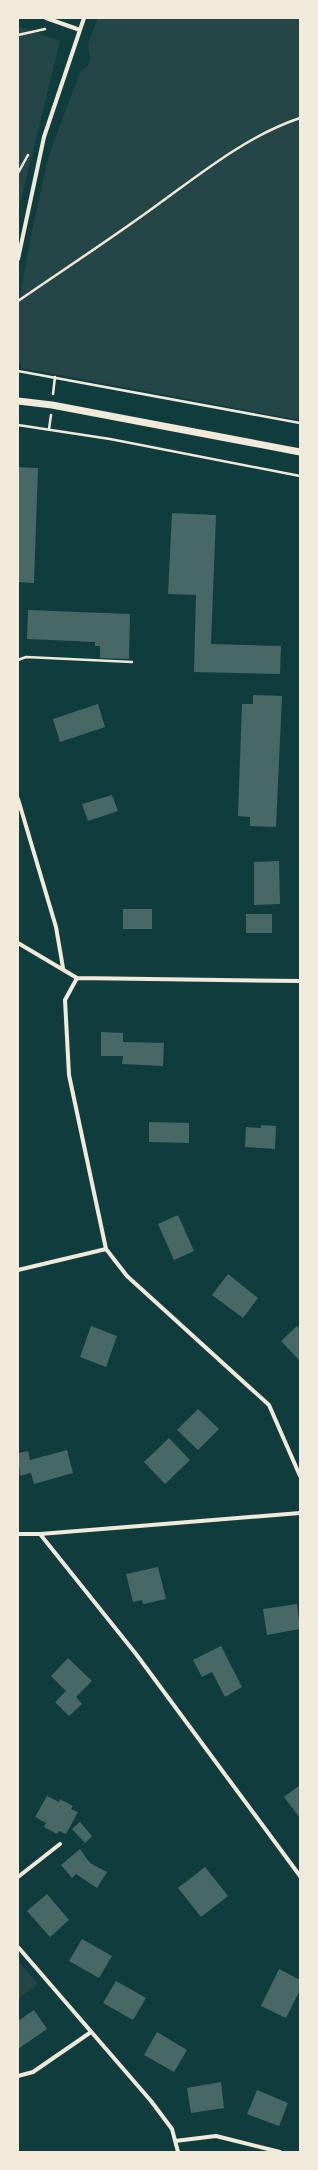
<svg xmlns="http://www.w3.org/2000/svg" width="318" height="2170" font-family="'Fira Sans Condensed',sans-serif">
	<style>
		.green { fill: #244646 }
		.building { fill: #486865 }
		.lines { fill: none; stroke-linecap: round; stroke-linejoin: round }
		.path { stroke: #f1e9da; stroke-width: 2.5 }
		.minor { stroke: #f1e9da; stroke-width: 4 }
		.tertiary { stroke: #f1e9da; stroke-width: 7 }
	</style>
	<rect width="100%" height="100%" fill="#0f3d3e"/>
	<path class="green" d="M98,18H300V420L22,368L18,359V307L31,235L49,155L80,72C100,57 85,57 89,42C91,34 95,26 98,18Z
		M18,26L60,41L18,212Z
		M18,1961L38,1984L18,1999Z"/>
	<path class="building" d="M18,467L38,468L34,583L18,582Z
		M172,513L216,515L211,644L281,646L280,674L194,672L196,595L168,594Z
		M28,610L130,614L129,659L100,658V646H95V642L27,639Z
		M253,695L282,696L276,827L250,826V817L238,816L242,704H253Z
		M98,704L105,727L60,742L53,719Z
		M112,795L118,811L88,821L82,804Z
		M279,861L280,904L254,905V862Z
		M123,909H152V929H123Z
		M246,914H272V933H246Z
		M101,1032L123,1033V1042L164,1043L163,1066L122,1064L123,1056H101Z
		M149,1122L189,1123V1143L149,1142Z
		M261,1125L276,1126L275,1149L245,1147L246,1127L261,1128Z
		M178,1215L194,1251L174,1260L158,1224Z
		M228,1274L258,1298L243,1318L212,1295Z
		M91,1326L117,1336L106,1367L80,1357Z
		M297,1326L300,1329V1361L281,1341Z
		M198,1409L219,1429L198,1450L177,1430Z
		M169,1438L190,1460L165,1484L144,1462Z
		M67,1450L73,1473L34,1484L31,1473L20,1476L18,1453L28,1451L30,1460Z
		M158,1567L166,1599L143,1604L142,1600L133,1602L126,1574Z
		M297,1604L300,1629L267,1635L263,1609Z
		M221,1646L242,1687L225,1697L212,1672L202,1677L193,1660Z
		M68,1658L92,1681L76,1697L82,1704L69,1716L55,1702L66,1691L51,1676Z
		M300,1785V1818L284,1797Z
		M47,1796L59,1802L60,1799L73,1806L71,1809L78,1812L66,1834L59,1831L57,1834L44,1827L46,1823L35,1817Z
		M80,1822L92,1836L85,1843L72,1829Z
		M80,1849L90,1863L107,1872L97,1888L76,1874L72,1878L61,1865Z
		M205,1867L228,1896L201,1917L178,1888Z
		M47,1894L69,1920L50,1937L27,1911Z
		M82,1939L112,1956L99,1978L69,1961Z
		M279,1969L300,1980V1990L286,2018L261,2006Z
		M116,1981L146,1998L133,2020L103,2003Z
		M34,2010L47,2029L18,2049V2021Z
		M157,2032L187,2050L174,2072L144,2055Z
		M221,2082L224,2108L191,2113L187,2088Z
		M257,2090L288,2103L279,2126L247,2114Z"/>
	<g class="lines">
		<path class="path" d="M18,35L45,29
			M18,173L28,155
			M18,301C63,270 109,240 153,208C199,175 246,136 300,118
			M18,371L300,423
			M53,394L55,377
			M18,425L110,439L300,476
			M49,429L51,415
			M18,660L26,657L132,662"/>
		<path class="minor" d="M46,18L80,30
			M18,259L44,137L84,18
			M18,799L56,927L63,968
			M18,943L77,978L65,1000L69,1075L106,1249L127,1276L269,1405L300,1476
			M77,978L300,981
			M18,1270L106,1249
			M18,1534H40L300,1513
			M40,1534L136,1654L300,1876
			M18,1877L60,1844
			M18,1947L151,2101L172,2129L178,2152
			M18,2076L33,2072L91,2032
			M175,2141L216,2136L280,2152"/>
		<path class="tertiary" d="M18,401L52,405L300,452"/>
	</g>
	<rect width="318" height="2170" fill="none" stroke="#f1e9da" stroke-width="38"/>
</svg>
